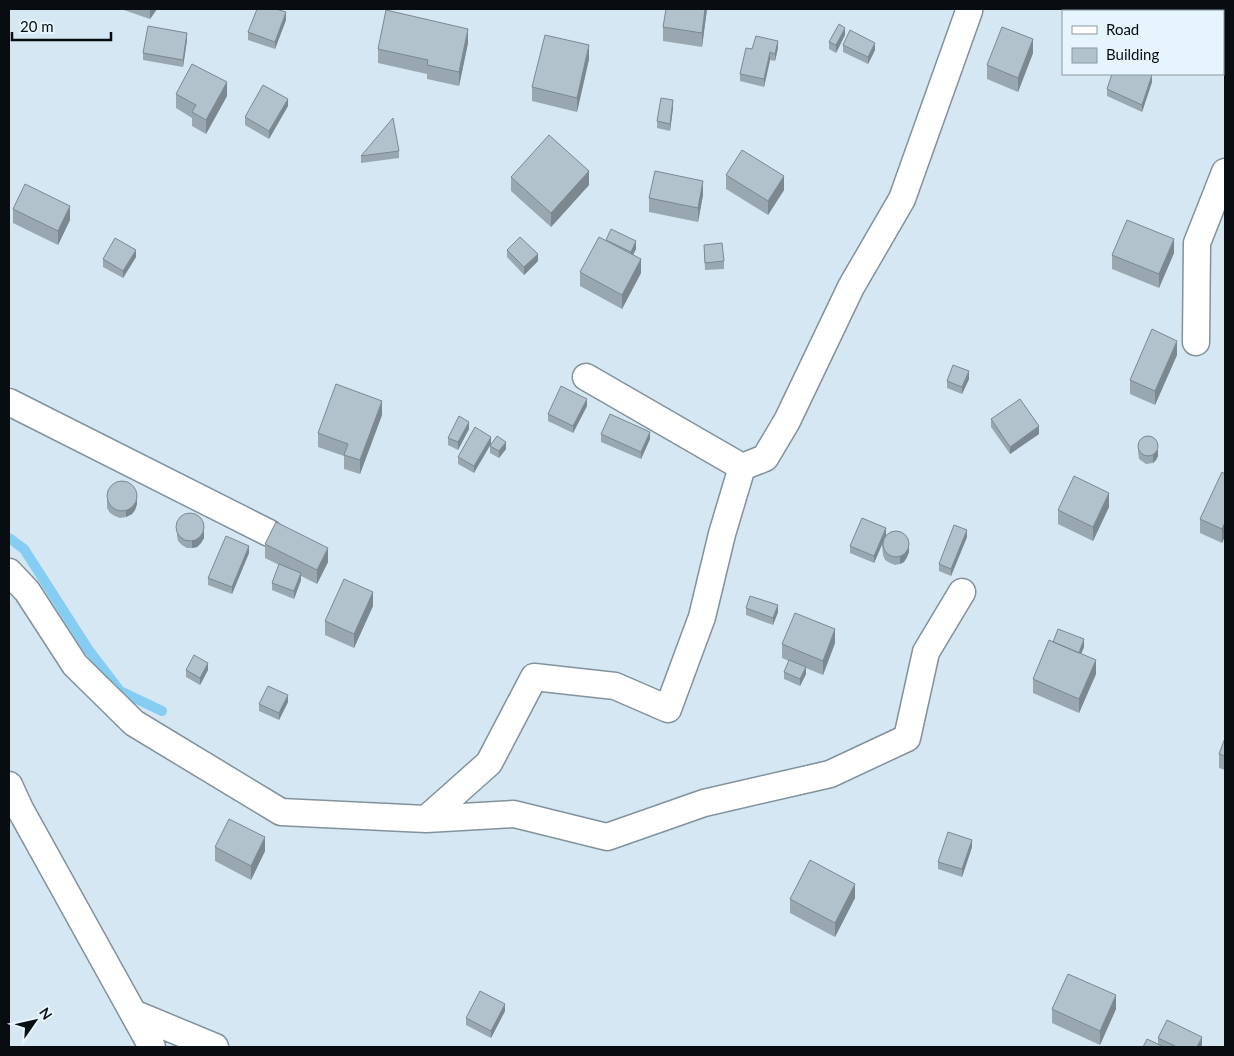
<svg xmlns="http://www.w3.org/2000/svg" width="1234" height="1056" font-family="Lato,sans-serif">
	<style>
		.lines { fill: none; stroke-linecap: round; stroke-linejoin: round }
		.stream { stroke: #85cdf3; stroke-width: 10 }
		.minor-casing { stroke: #81929c; stroke-width: 29 }
		.minor { stroke: #fff; stroke-width: 26 }
		.wall { fill: #98a7b0 }
		.shaded-wall { fill: #7c8890 }
		.building { fill: #b1c2cd; stroke: #7c8890 }
	</style>
	<rect width="100%" height="100%" fill="#d5e7f2"/>
	<g class="lines">
		<path class="stream" d="M9,538L24,549L88,649L120,691L162,711"/>
		<defs>
			<path id="minor" d="M1196,342L1197,243L1225,172
				M586,377L742,467
				M9,402L269,533
				M9,572L27,591L75,665L134,723L281,812L426,819L514,814L607,837L704,803L830,774L907,738L926,652L962,592
				M9,785L20,809L152,1047
				M426,819L489,763L534,677L615,686L668,709L702,617L722,534L742,467L765,458L787,421L851,287L902,199L969,11
				M133,1013L215,1047"/>
		</defs>
		<use href="#minor" class="minor-casing"/>
		<use href="#minor" class="minor"/>
	</g>
	<path class="wall" d="M121,9H157L150,19Z
		M707,9L702,47L663,41V27Z
		M286,20L275,49L248,40V32Z
		M845,35L836,53L829,49V42Z
		M187,40L183,67L143,60V53Z
		M468,43L459,86L427,79V74L378,63V49Z
		M843,45L875,50L868,64L843,52Z
		M778,48L775,61L770,60L764,87L740,81V74L752,49Z
		M1033,53L1018,92L987,79V65Z
		M589,59L577,112L532,101V87Z
		M1152,82L1142,112L1107,96V89Z
		M176,94L227,96L206,134L192,126V118L176,108Z
		M288,106L269,139L245,125V117Z
		M673,108L670,131L657,128V121Z
		M399,151V158L361,163V156Z
		M726,175L784,190L768,215L726,189Z
		M511,177L589,185L551,227L511,191Z
		M703,195L698,222L649,212V198Z
		M13,209L70,220L58,245L13,223Z
		M606,240L636,249L633,254L641,273L622,309L580,286V272Z
		M704,245L724,261V269L705,270Z
		M507,250L538,261L524,275L507,257Z
		M1174,253L1159,288L1112,269V255Z
		M136,257L123,278L103,267V259Z
		M1177,355L1155,405L1130,394V380Z
		M969,379L962,394L947,388V381Z
		M587,406L573,433L548,421V414Z
		M382,415L360,474L344,469V456L318,447V433Z
		M991,419L1039,434L1010,454L991,427Z
		M475,427L474,473L458,464V457Z
		M469,429L458,450L448,445V438Z
		M601,434L650,439L641,459L601,442Z
		M1138,444L1158,456L1156,460L1153,463L1146,464L1139,459L1138,451Z
		M490,446L506,449L499,458L490,453Z
		M1225,474V536L1222,543L1200,533V519Z
		M107,495L137,504L135,510L132,514L126,517L120,518L115,516L110,513L107,508Z
		M1109,507L1093,541L1058,524V510Z
		M177,529L204,533V538L201,543L197,547L192,548H187L182,545L178,541L177,536Z
		M886,535L909,552L907,557L904,562L900,564L895,565L890,563L885,560L883,555L882,545L874,563L850,553V546Z
		M967,537L951,576L939,571V564Z
		M265,544L328,562L317,584L301,576V580L294,599L272,590V583L279,565L265,558Z
		M249,553L232,594L208,585V578Z
		M373,606L354,648L325,635V621Z
		M746,608L778,612L773,625L746,615Z
		M1053,642L1084,647L1081,654L1096,674L1079,713L1033,693V679Z
		M835,643L823,675L806,668V674L800,686L784,679V672L789,661L782,658V644Z
		M186,670H208L200,685L186,677Z
		M288,702L279,720L259,711V704Z
		M1225,738V770L1219,768V754Z
		M215,847L265,851L251,880L215,861Z
		M972,847L962,877L938,869V862Z
		M855,898L835,937L790,913V899Z
		M1052,1009H1116L1100,1045L1052,1023Z
		M505,1011L491,1038L466,1025V1018Z
		M1158,1038L1202,1045L1200,1047H1143L1158,1044Z"/>
	<path class="shaded-wall" d="M150,9H157L150,19Z
		M705,9H707L702,47V33Z
		M286,12V20L275,49V42Z
		M845,28V35L836,53V45Z
		M468,29V43L459,86V72Z
		M187,33V40L183,67V60Z
		M1033,39V53L1018,92V78Z
		M778,41V48L775,61V54Z
		M875,43V50L868,64V57Z
		M589,45V59L577,112V98Z
		M770,52V60L764,87V79Z
		M1152,75V82L1142,112V105Z
		M227,82V96L206,134V120Z
		M288,99V106L269,139V131Z
		M673,100V108L670,131V124Z
		M589,171V185L551,227V213Z
		M784,176V190L768,215V201Z
		M703,181V195L698,222V208Z
		M70,206V220L58,245V231Z
		M1174,239V253L1159,288V274Z
		M636,241V249L631,259V252Z
		M136,250V257L123,278V271Z
		M538,254V261L524,275V267Z
		M641,259V273L622,309V295Z
		M1177,341V355L1155,405V391Z
		M969,371V379L962,394V387Z
		M587,399V406L573,433V426Z
		M382,401V415L360,474V460Z
		M469,422V429L458,450V442Z
		M1039,426V434L1010,454V447Z
		M650,432V439L641,459V452Z
		M491,437V444L474,473V466Z
		M506,442V449L499,458V451Z
		M1158,449V456L1156,460L1153,463V455Z
		M1109,493V507L1093,541V527Z
		M137,497V504L135,510L132,514L126,517V510Z
		M1225,522V536L1222,543V529Z
		M204,526V538L201,543L197,547L192,548V541Z
		M886,528V535L874,563V556Z
		M967,530V537L951,576V569Z
		M909,545V552L907,557L904,562L900,564V557Z
		M249,546V553L232,594V587Z
		M328,548V562L317,584V570Z
		M301,573V580L294,599V591Z
		M373,592V606L354,648V634Z
		M778,605V612L773,625V618Z
		M835,629V643L823,675V661Z
		M1084,639V647L1078,662V655Z
		M1096,660V674L1079,713V699Z
		M208,663V670L200,685V678Z
		M806,667V674L800,686V679Z
		M288,695V702L279,720V713Z
		M265,837V851L251,880V866Z
		M972,840V847L962,877V869Z
		M855,884V898L835,937V923Z
		M1116,995V1009L1100,1045V1031Z
		M505,1004V1011L491,1038V1031Z
		M1202,1037V1045L1200,1047H1197Z"/>
	<path class="building" d="M257,9H276L286,12L275,42L248,32Z
		M666,9H705L702,33L663,27Z
		M386,10L468,29L459,72L427,65L428,60L378,49Z
		M839,24L845,28L836,45L829,42Z
		M148,26L187,33L183,60L143,53Z
		M1002,27L1033,39L1018,78L987,65Z
		M850,30L875,43L868,57L843,45Z
		M545,35L589,45L577,98L532,87Z
		M756,36L778,41L775,54L770,52L764,79L740,74L746,48L752,49Z
		M192,64L227,82L206,120L192,112L196,105L176,94Z
		M1112,74H1149L1152,75L1142,105L1107,89Z
		M263,85L288,99L269,131L245,117Z
		M661,98L673,100L670,124L657,121Z
		M393,118L399,151L361,156Z
		M549,135L589,171L551,213L511,177Z
		M742,150L784,176L768,201L726,175Z
		M655,171L703,181L698,208L649,198Z
		M25,184L70,206L58,231L13,209Z
		M1127,220L1174,239L1159,274L1112,255Z
		M611,229L636,241L631,252L606,240Z
		M520,237L538,254L524,267L507,250Z
		M599,237L641,259L622,295L580,272Z
		M115,238L136,250L123,271L103,259Z
		M722,243L724,261L705,263L704,245Z
		M1152,329L1177,341L1155,391L1130,380Z
		M953,365L969,371L962,387L947,381Z
		M336,384L382,401L360,460L344,455L348,444L318,433Z
		M561,386L587,399L573,426L548,414Z
		M1020,399L1039,426L1010,447L991,419Z
		M610,414L650,432L641,452L601,434Z
		M459,416L469,422L458,442L448,438Z
		M475,427L491,437L474,466L458,457Z
		M1138 446a10 10 0 1 1 20 0a10 10 0 1 1-20 0Z
		M497,436L506,442L499,451L490,446Z
		M1222,472L1225,474V522L1222,529L1200,519Z
		M1074,476L1109,493L1093,527L1058,510Z
		M107 496a15 15 0 1 1 30 0a15 15 0 1 1-30 0Z
		M176 527a14 14 0 1 1 28 0a14 14 0 1 1-28 0Z
		M862,518L886,528L874,556L850,546Z
		M276,522L328,548L317,570L265,544Z
		M954,525L967,530L951,569L939,564Z
		M883 544a13 13 0 1 1 26 0a13 13 0 1 1-26 0Z
		M226,536L249,546L232,587L208,578Z
		M279,564L301,573L294,591L272,583Z
		M344,579L373,592L354,634L325,621Z
		M750,596L778,605L773,618L746,608Z
		M795,613L835,629L823,661L782,644Z
		M1058,629L1084,639L1079,653L1053,642Z
		M1049,640L1096,660L1079,699L1033,679Z
		M194,655L208,663L200,678L186,670Z
		M789,660L806,667L800,679L784,672Z
		M268,686L288,695L279,713L259,704Z
		M1225,738V756L1219,754Z
		M229,819L265,837L251,866L215,847Z
		M948,832L972,840L962,869L938,862Z
		M810,860L855,884L835,923L790,899Z
		M1068,974L1116,995L1100,1031L1052,1009Z
		M480,991L505,1004L491,1031L466,1018Z
		M1167,1020L1202,1037L1197,1047H1177L1158,1038Z
		M1147,1039L1164,1047H1143Z"/>
	<rect width="1234" height="1056" fill="none" stroke="#070d11" stroke-width="20"/>
	<rect x="1062" y="10" width="162" height="65" fill="#e5f4fd" stroke="#8c989f"/>
	<rect x="1072" y="26" width="25" height="8" fill="#ffffff" stroke="#8c989f"/>
	<text x="1106" y="35" font-size="15" fill="#070d11">Road</text>
	<rect x="1072" y="48" width="25" height="15" fill="#b1c2cd" stroke="#8c989f"/>
	<text x="1106" y="60" font-size="15" fill="#070d11">Building</text>
	<g transform="translate(35 1021) rotate(56)" stroke="#e5f4fd" stroke-width="4" paint-order="stroke">
	<path d="M0-4L9 19L0 12L-9 19Z" fill="#070d11"/>
	<text y="-8" font-size="14" font-weight="bold" text-anchor="middle" fill="#070d11">N</text>
	</g>
	<path d="M12 32v8h99v-8" fill="none" stroke="#070d11" stroke-width="2.5"/>
	<text x="20" y="32" font-size="15" fill="#070d11" stroke="#e5f4fd" stroke-width="4" paint-order="stroke">20 m</text>
</svg>
